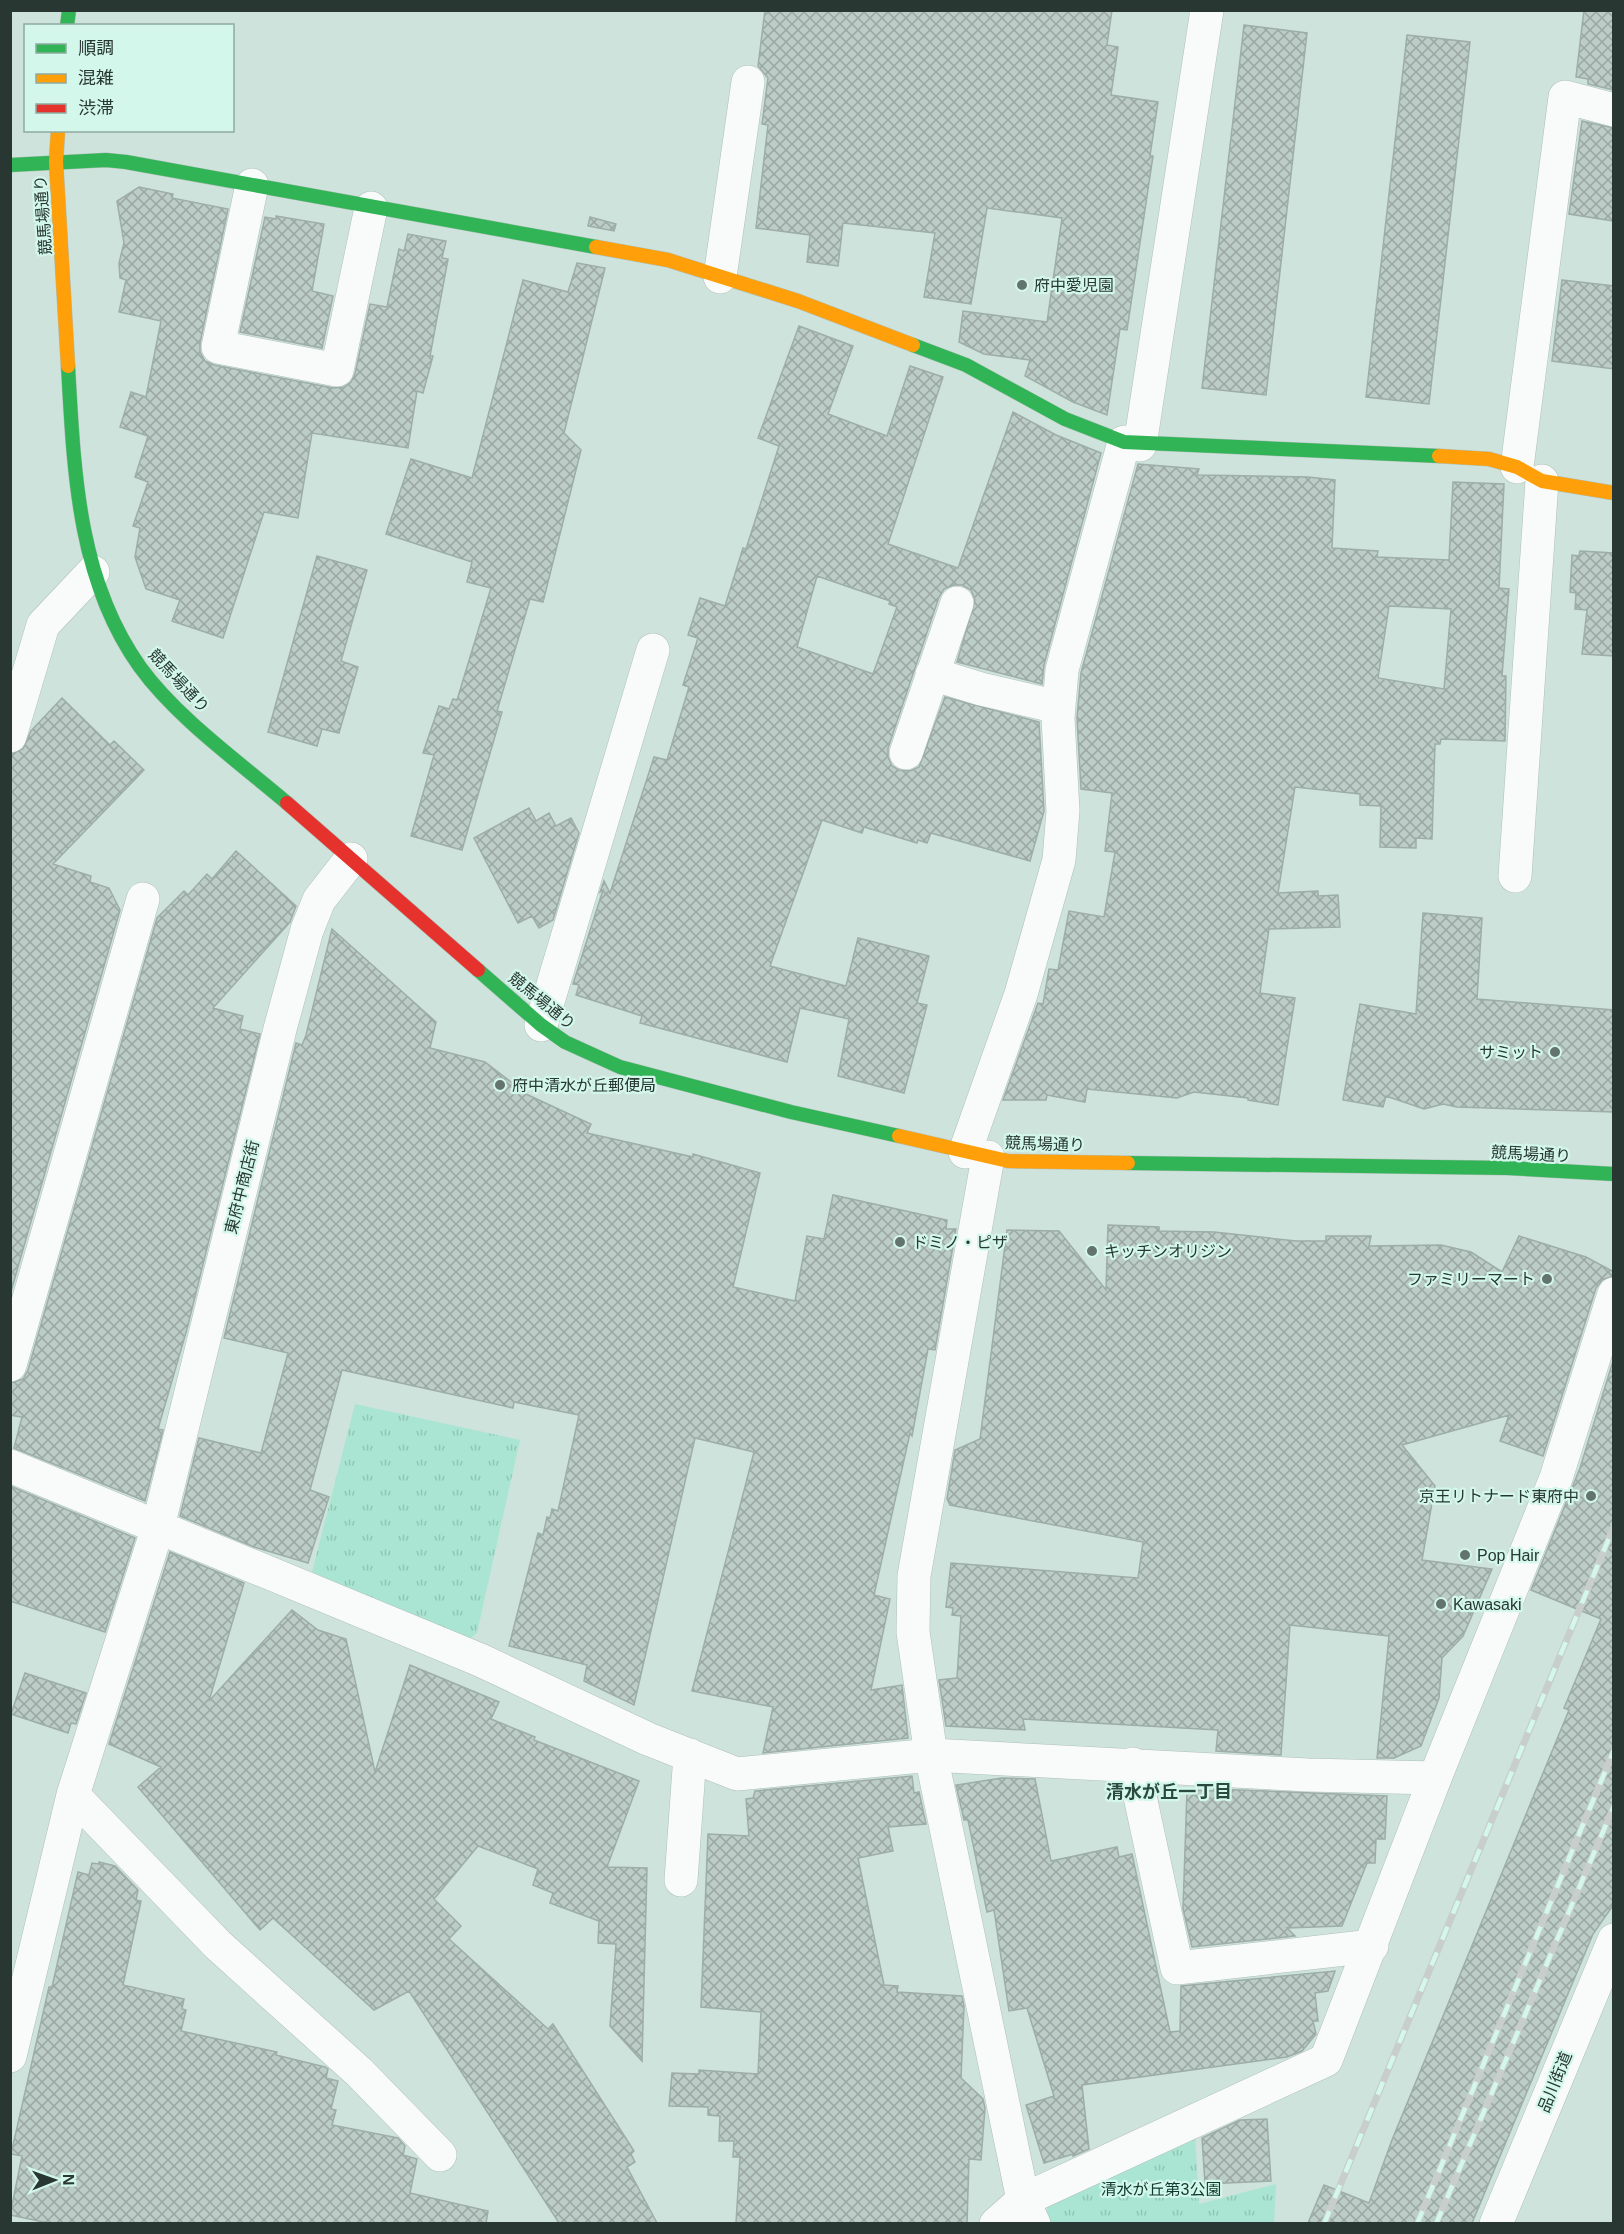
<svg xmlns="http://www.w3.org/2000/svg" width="1624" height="2234" font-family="Helvetica,'Noto Sans JP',sans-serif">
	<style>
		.grass { fill: url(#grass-tufts) }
		.building { fill: url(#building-cross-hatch); stroke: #9dada7; stroke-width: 1.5; fill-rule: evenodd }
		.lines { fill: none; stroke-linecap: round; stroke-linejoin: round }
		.street-casing { stroke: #afc0b9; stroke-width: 34 }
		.fast-casing { stroke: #afc0b9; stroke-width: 15 }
		.slow-casing { stroke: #afc0b9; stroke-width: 15 }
		.jam-casing { stroke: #afc0b9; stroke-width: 15 }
		.street { stroke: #f8fbfa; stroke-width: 33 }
		.fast { stroke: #30b455; stroke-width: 14 }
		.slow { stroke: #ff9f0a; stroke-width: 14 }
		.jam { stroke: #e5322d; stroke-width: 14 }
		.rail-casing { stroke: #c7cecb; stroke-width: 7 }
		.rail { stroke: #d3f8eb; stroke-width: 4.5; stroke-dasharray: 14; stroke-linecap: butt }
		.poi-dot { fill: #63736d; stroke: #d3f8eb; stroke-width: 2 }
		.labels { text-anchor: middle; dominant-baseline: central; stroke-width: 4.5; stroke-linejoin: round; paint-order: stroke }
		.street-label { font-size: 16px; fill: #293732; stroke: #d3f8eb }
		.poi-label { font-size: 16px; fill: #293732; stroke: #d3f8eb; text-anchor: start }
		.park-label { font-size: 16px; fill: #0f392e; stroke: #d3f8eb }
		.neighbourhood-label { font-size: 18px; font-weight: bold; fill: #2a4a40; stroke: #d3f8eb }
	</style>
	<defs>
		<pattern id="grass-tufts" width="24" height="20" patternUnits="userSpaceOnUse" patternTransform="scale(1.5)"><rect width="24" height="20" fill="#a9e5d2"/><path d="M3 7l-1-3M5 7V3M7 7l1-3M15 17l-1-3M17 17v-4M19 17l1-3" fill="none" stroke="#91c5b5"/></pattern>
		<pattern id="building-cross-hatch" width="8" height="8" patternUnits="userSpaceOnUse" patternTransform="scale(1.5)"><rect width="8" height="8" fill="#bcccc7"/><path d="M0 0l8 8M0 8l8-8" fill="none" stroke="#99a6a2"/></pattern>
	</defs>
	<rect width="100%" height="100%" fill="#cee3db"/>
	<path class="grass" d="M355,1404L520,1440L477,1633L468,1640L312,1572Z
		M1195,2135L1199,2204L1276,2184L1274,2223L1047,2224L1044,2218L1049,2203Z"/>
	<path class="building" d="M765,10H1112L1107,45L1118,47L1111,95L1158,102L1150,156H1153L1127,330L1120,329L1107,415L1073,402L1025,376L1030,360L984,354L959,342L963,311L1047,322L1062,218L987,208L971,304L924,297L935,233L843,223L838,266L807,262L810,235L756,228L768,125L762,124L768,78L758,66Z
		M1584,10H1614V90L1588,84V79L1576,77Z
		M1244,25L1307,33L1266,395L1202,388Z
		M1407,35L1470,42L1429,404L1366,397Z
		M1582,121L1614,128V221L1569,214Z
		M139,187L173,194L172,198L228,209L200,343V352L205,361L214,365L333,388L344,387L351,382L355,374L370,304L387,307L399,249L404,251L408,234L446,241L442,258L448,259L430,356H433L423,393L417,391L408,448L312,433L298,518L264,512L223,638L172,621L180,600L146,589L135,557L140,528L133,526L148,482L135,477L148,436L120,427L131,392L146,397L161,321L119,312L126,280L120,278L119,263L124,243L117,201Z
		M276,216L324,224L312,291L333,296L322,348L240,332L265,217L276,219Z
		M590,217L616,224L614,231L588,226Z
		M577,263L605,268L564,433L581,450L543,602L530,599L497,711L502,712L462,850L411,836L434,755L423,753L439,706L449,709L453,699L457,700L491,588L467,582L472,562L386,534L411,459L472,478L523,280L568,292Z
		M1562,280L1614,286V369L1552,361Z
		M799,326L853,346L828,414L887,436L910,366L943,377L888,544L958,568L1013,412L1056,435L1101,453L1044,665L1042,684L957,662L975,600L971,590L962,585H953L944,589L939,597L888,748V757L892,766L899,770L910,771L919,767L945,697L1039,722L1044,811L1030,861L931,833L927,843L918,840L917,843L864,827L862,833L822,820L770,966L846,986L858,938L929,956L917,1003L927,1005L904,1093L838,1076L849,1019L800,1008L787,1062L640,1023L642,1016L576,995L579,985L573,984L603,890L600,892L604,881L610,893L654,757L667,760L689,687L683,685L698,638L688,635L700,598L725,606L743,548L746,549L779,446L758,438ZM817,576L890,601L889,604L897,607L873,674L797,647Z
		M1138,464L1199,469L1197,475L1308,477L1335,480L1332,548L1378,551L1377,557L1449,560L1453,482L1504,484L1499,588L1509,589L1502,676H1506L1505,741L1441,739L1440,744H1435L1432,839L1416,838V848L1380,847L1381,806L1360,805V794L1295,787L1278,893L1318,891V896L1338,895L1340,927L1269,929L1260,993L1295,998L1278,1105L1248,1100V1098L1194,1092L1177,1098L1087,1089L1085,1102L1047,1095L1046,1100H1003L1038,1003L1043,1004L1049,969L1058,970L1069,911L1104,917L1115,852L1105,851L1112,793L1081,789L1077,718L1081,673ZM1389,606L1451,609L1444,689L1378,678Z
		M1580,551L1614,553V656L1582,654L1587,610L1575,609L1576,593L1570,592L1572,555L1579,556Z
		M317,556L367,570L341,661L358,667L339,733L322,729L317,746L268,732Z
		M62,698L110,745L114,741L144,770L53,864L91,876L90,882L109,888L120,910L10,1295V754L23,749L31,731Z
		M529,808L536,821L549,813L556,826L571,818L579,833L553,920L539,928L532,916L518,923L474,838Z
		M236,851L296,906L290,922L213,1008L243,1016L240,1029L260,1034L187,1329L158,1429L163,1430L145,1501L14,1448L22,1417L10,1415V1383L23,1379L28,1370L157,918L184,891L188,895L207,874L212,879Z
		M1423,913L1482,918L1477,999L1614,1010V1112L1457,1107L1443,1104L1424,1109L1386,1096L1383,1107L1343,1100L1360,1004L1416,1014Z
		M332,929L436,1022L430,1048L485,1062L528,1095L591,1124L587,1133L693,1157V1154L760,1173L733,1287L795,1301L807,1236L824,1239L833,1195L947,1220L946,1229H956L935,1350L928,1349L912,1436L910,1433L874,1595L890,1599L871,1690L902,1685L908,1738L763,1753L773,1707L692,1691L754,1452L695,1438L634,1705L584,1681L587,1665L509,1646L538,1533L543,1535L547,1517L550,1518L552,1509L558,1511L579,1415L514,1402L513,1408L342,1370L310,1490L329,1497L308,1563L254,1547L180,1516L199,1438L261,1453L288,1353L224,1338L296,1043L302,1045L306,1035Z
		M1108,1225L1159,1227V1231L1214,1232L1296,1241H1326V1236H1371L1369,1246L1441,1245L1471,1252L1502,1272L1519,1236L1586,1257L1614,1272V1276L1602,1280L1596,1288L1543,1456L1500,1441L1509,1415L1402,1445L1435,1486L1422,1560L1492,1569L1463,1636L1442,1658L1439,1698L1421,1746L1394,1758H1377L1389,1636L1290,1625L1281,1755L1216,1751L1218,1730L1023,1719L1025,1730L946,1726L939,1680L957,1678L961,1616L952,1615L953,1608L946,1607L951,1563L1138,1578L1143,1542L950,1505L947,1499L955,1450L980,1439L1007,1230L1059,1231L1106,1290Z
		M1614,1358V1904L1593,1934L1472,2223H1308L1324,2185L1369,2203L1392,2140L1569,1710L1564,1708L1601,1619L1531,1590L1580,1468Z
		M10,1486L135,1538L105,1632L10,1601Z
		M170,1552L244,1583L209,1701L292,1610L318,1630L346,1639L375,1772L410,1665L499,1702L491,1719L535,1737L534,1740L639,1781L607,1867L647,1868L642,2061L610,2026L616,1944L598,1943L599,1921L550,1903L553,1893L533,1885L538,1869L478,1846L434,1899L461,1926L449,1939L548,2029L553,2024L634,2151L631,2154L635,2162L627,2167L657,2223H559L409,1991L374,2010L273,1918L260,1930L138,1787L161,1767L109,1744Z
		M25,1673L86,1693L76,1724L71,1723L68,1733L11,1714Z
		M912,1776L914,1793L919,1792L926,1824L888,1827L893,1851L858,1858L884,1985L898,1986L897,1992L962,1996L964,2006L961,2078L983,2099L985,2108L981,2160L969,2159L967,2223H736L740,2157H733L734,2141H719L720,2116L708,2115V2107L669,2106L672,2073L699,2074V2070L758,2074L761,2012L701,2007L708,1834L749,1836L746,1799L753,1798L755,1791Z
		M1002,1778L1035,1779L1051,1861L1117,1847L1119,1857L1132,1854L1170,2032L1180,2031L1181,1986L1335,1971L1328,1991L1315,1993L1318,2021H1313L1316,2034L1302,2051L1287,2057L1082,2085L1089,2149L1073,2156V2154L1044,2163L1026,2105L1054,2096L1027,2008L1009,2011L994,1910L987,1912L968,1820H964L956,1785Z
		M1214,1789L1387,1796L1385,1839H1376L1375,1863H1367L1342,1926L1287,1928L1295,1936L1192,1947L1183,1909L1187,1790L1213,1791Z
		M99,1862L115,1866L138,1890L136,1900L141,1901L123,1985L184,1999L182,2009L186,2010L181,2031L277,2052L276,2055L325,2067L328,2069L326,2078L338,2081L331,2109L336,2110L332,2125L398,2138L405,2146L403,2155L417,2159L410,2193L488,2211L486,2223H48L10,2215L22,2156L11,2154L49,1987H52L78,1872L89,1875L92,1863L99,1864Z
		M1267,2119L1271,2181L1205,2184L1202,2138L1240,2120Z"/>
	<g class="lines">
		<defs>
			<path id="street" d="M252,185L218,347L337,370L371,208
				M720,277L748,82
				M1140,445L1207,10
				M1517,467L1565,97L1614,110
				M932,674L981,689L1058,707
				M10,736L43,625L93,572
				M906,753L957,603
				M1515,876L1542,481
				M541,1025L653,650
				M965,1152L1021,994L1059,860L1063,811L1058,718L1062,670L1124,442
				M988,1157L914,1576L913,1632L931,1755L1023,2200L1034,2224
				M10,1365L143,899
				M10,1466L480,1660L648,1739L737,1774L931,1755L1308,1775L1435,1778
				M1133,1764L1177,1968L1372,1946
				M73,1795L218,1945L359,2072L440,2155
				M681,1880L690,1755
				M10,2056L73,1795L158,1527L280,1029L307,930L319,900L351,859
				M996,2224L1023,2200L1326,2060L1435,1778L1556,1478L1614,1294
				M1496,2224L1614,1940"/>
			<path id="fast" d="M67,26L69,10
				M10,165L106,160L126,162L596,247
				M913,345L966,365L1065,419L1124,442L1439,456
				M68,366C74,469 77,579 140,667C177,718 239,762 287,803
				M478,970L541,1025L565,1042L620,1067L791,1112L899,1136
				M1128,1163L1507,1168L1614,1174"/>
			<path id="slow" d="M58,130L56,162L68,366
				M596,247L668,260L798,301L913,345
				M1439,456L1489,459L1517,467L1542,481L1614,493
				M899,1136L1008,1161L1128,1163"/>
			<path id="jam" d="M287,803L478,970"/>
		</defs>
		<use href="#street" class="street-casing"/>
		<use href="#fast" class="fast-casing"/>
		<use href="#slow" class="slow-casing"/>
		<use href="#jam" class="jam-casing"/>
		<use href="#street" class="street"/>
		<use href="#fast" class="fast"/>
		<use href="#slow" class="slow"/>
		<use href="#jam" class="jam"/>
		<defs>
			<path id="rail" d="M1324,2224L1614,1526
				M1417,2224L1614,1750
				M1436,2224L1614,1806"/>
		</defs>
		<use href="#rail" class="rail-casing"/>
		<use href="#rail" class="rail"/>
	</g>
	<g class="poi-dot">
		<circle cx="1022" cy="285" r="6"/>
		<circle cx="1555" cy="1052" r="6"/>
		<circle cx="500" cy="1085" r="6"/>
		<circle cx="900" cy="1242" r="6"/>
		<circle cx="1092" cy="1251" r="6"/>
		<circle cx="1547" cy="1279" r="6"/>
		<circle cx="1591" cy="1496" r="6"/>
		<circle cx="1465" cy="1555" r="6"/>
		<circle cx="1441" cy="1604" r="6"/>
	</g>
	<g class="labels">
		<g class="street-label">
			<text transform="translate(43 215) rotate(-94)">競馬場通り</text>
			<text transform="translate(179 681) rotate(47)">競馬場通り</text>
			<text transform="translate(542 1001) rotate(39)">競馬場通り</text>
			<text transform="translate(1045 1144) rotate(2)">競馬場通り</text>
			<text transform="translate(1531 1154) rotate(3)">競馬場通り</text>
			<text transform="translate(242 1187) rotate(-76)">東府中商店街</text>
			<text transform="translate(1555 2082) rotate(-68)">品川街道</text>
		</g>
		<g class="poi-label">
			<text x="1034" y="285">府中愛児園</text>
			<text x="1543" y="1052" text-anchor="end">サミット</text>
			<text x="512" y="1085">府中清水が丘郵便局</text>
			<text x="912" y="1242">ドミノ・ピザ</text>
			<text x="1104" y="1251">キッチンオリジン</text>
			<text x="1535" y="1279" text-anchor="end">ファミリーマート</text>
			<text x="1579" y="1496" text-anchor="end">京王リトナード東府中</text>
			<text x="1477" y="1555">Pop Hair</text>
			<text x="1453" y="1604">Kawasaki</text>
		</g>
		<g class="park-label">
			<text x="1161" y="2189">清水が丘第3公園</text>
		</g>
		<g class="neighbourhood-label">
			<text x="1169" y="1792">清水が丘一丁目</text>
		</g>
	</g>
	<rect width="1624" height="2234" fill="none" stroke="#293732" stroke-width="24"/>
	<rect x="24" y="24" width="210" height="108" fill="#d3f8eb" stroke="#8faba1" stroke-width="1.5"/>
	<rect x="36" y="44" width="30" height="9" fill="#30b455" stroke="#8faba1" stroke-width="1.5"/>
	<text x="78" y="54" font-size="18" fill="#293732">順調</text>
	<rect x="36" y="74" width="30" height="9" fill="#ff9f0a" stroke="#8faba1" stroke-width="1.5"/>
	<text x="78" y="84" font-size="18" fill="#293732">混雑</text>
	<rect x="36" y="104" width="30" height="9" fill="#e5322d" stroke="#8faba1" stroke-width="1.5"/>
	<text x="78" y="114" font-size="18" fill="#293732">渋滞</text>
	<g transform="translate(54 2180) rotate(89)" stroke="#d3f8eb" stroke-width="4.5" paint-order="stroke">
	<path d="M0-4.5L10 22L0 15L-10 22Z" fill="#293732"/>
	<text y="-9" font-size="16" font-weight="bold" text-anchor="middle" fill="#293732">N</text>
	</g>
</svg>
